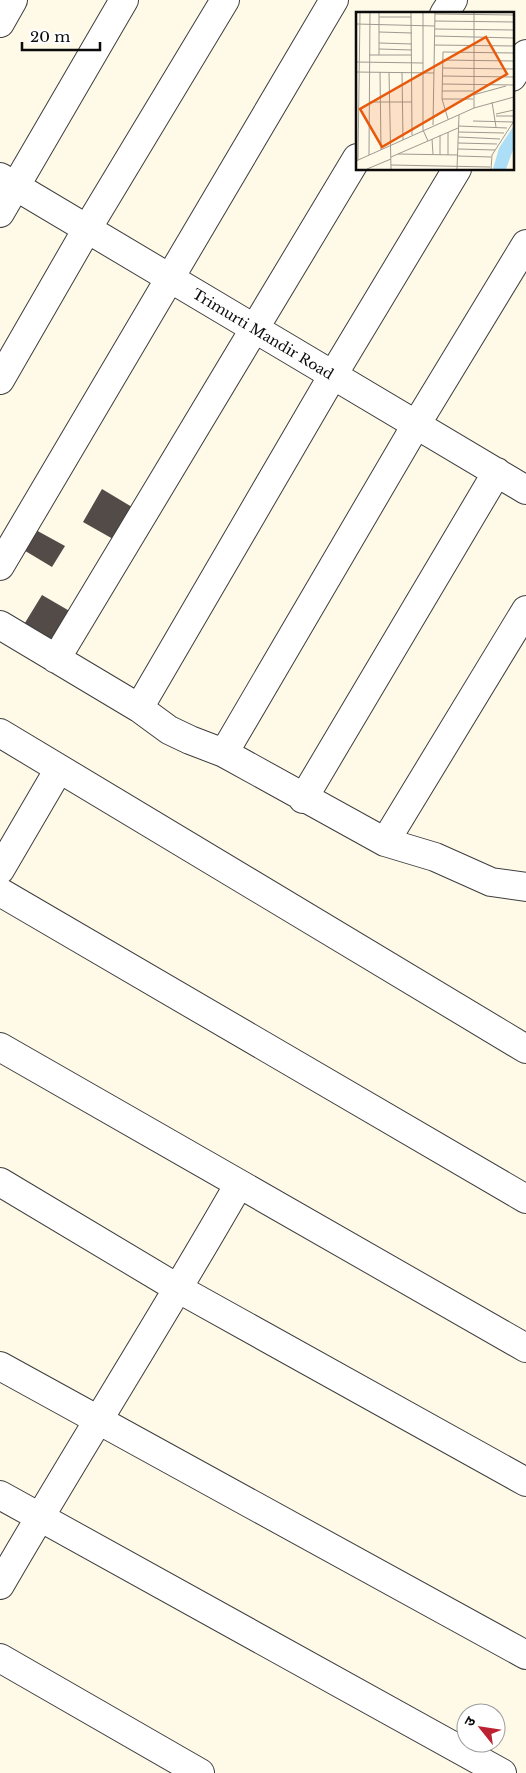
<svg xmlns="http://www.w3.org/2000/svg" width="526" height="1773" font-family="'Libre Baskerville','Noto Sans Devanagari',serif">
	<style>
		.building { fill: #534b47 }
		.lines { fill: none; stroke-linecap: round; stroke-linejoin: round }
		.minor-casing { stroke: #3e3e3e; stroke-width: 30 }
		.minor { stroke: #fff; stroke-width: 28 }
		.labels { text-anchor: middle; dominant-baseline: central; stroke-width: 5; stroke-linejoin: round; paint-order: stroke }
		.street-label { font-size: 14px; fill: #0b0b0b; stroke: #fff }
		.inset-road { fill: none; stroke: #9d9a90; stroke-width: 1 }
		.view { fill: #e8590c; fill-opacity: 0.15; stroke: #e8590c; stroke-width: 2.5 }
		.inset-edge { fill: none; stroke: #0b0b0b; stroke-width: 2.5 }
	</style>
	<rect width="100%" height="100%" fill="#fff9e8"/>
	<path class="building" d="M102,489L132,507L113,539L83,522Z
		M34,529L65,546L52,567L22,549Z
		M42,595L73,613L52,650L20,631Z"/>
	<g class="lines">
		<defs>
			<path id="minor" d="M444,14L453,0
				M0,23L13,0
				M512,77L526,54
				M0,177L526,490
				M0,213L124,0
				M0,380L87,229L225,0
				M0,566L334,0
				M0,625L139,708L169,730L190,740L224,753L385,842L435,857L491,882L526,887
				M56,659L357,158
				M139,708L333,375L457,169
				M0,733L526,1049
				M224,753L416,425L526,244
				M303,799L497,472
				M385,842L526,610
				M0,870L59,769
				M0,892L526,1199
				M0,1047L526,1348
				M0,1182L179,1289L526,1482
				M0,1366L526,1655
				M0,1495L502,1773
				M0,1585C78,1450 162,1319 239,1184
				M0,1658L200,1773"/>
		</defs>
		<use href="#minor" class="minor-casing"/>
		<use href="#minor" class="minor"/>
	</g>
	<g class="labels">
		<g class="street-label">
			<text transform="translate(263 334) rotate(31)">Trimurti Mandir Road</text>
		</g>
	</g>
	<g transform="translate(356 12)">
		<rect width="158" height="158" fill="#fff9e8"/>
		<path d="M157,115V138L150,157H137L143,136Z" fill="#acdff7"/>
		<path class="inset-road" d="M55,0L56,123M67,0V118L72,129M79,2L158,3M23,5H55M79,9L158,10M0,12L79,14M79,17L158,18M23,20L56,21M79,24L158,26M23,31L56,32M78,33L158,34M23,37L56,38M13,43H56M23,43V0M86,48L158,49M0,50L67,51M86,56L158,57M0,60L78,61M24,60L25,138M33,60L35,157M46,60L47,128M86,64L158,65M86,72L158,73M86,79H117M117,83L150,74M86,87H117M13,90H56M136,90L140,115M118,96V0M140,102L158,98M140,104H158M92,107L86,87L87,40L158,41M117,109L157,110M77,113L79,0M102,114L151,116M102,120L148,121M102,125L144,127M76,127L77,142M102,131L141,132M102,137L139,138M42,142L102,143M13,143L14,0M84,143V123M92,143V120M102,144L135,145M35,145L102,116M2,148L4,0M0,149L118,96L158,85M35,153L134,155M11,157L35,147M101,157L103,103M135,157L136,143L158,109"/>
		<path class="view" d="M130,25L151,62L26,135L4,97Z"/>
		<rect width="158" height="158" class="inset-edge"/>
	</g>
	<g transform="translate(481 1728) rotate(300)"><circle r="24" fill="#ffffff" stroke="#9d9d9d"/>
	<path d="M0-4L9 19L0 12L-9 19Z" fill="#bc2131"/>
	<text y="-8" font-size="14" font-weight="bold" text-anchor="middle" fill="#0b0b0b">उ</text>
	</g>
	<path d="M22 42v8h78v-8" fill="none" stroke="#0b0b0b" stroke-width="2.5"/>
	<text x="30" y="42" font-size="15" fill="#0b0b0b" stroke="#ffffff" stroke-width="4" paint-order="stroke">20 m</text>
</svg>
